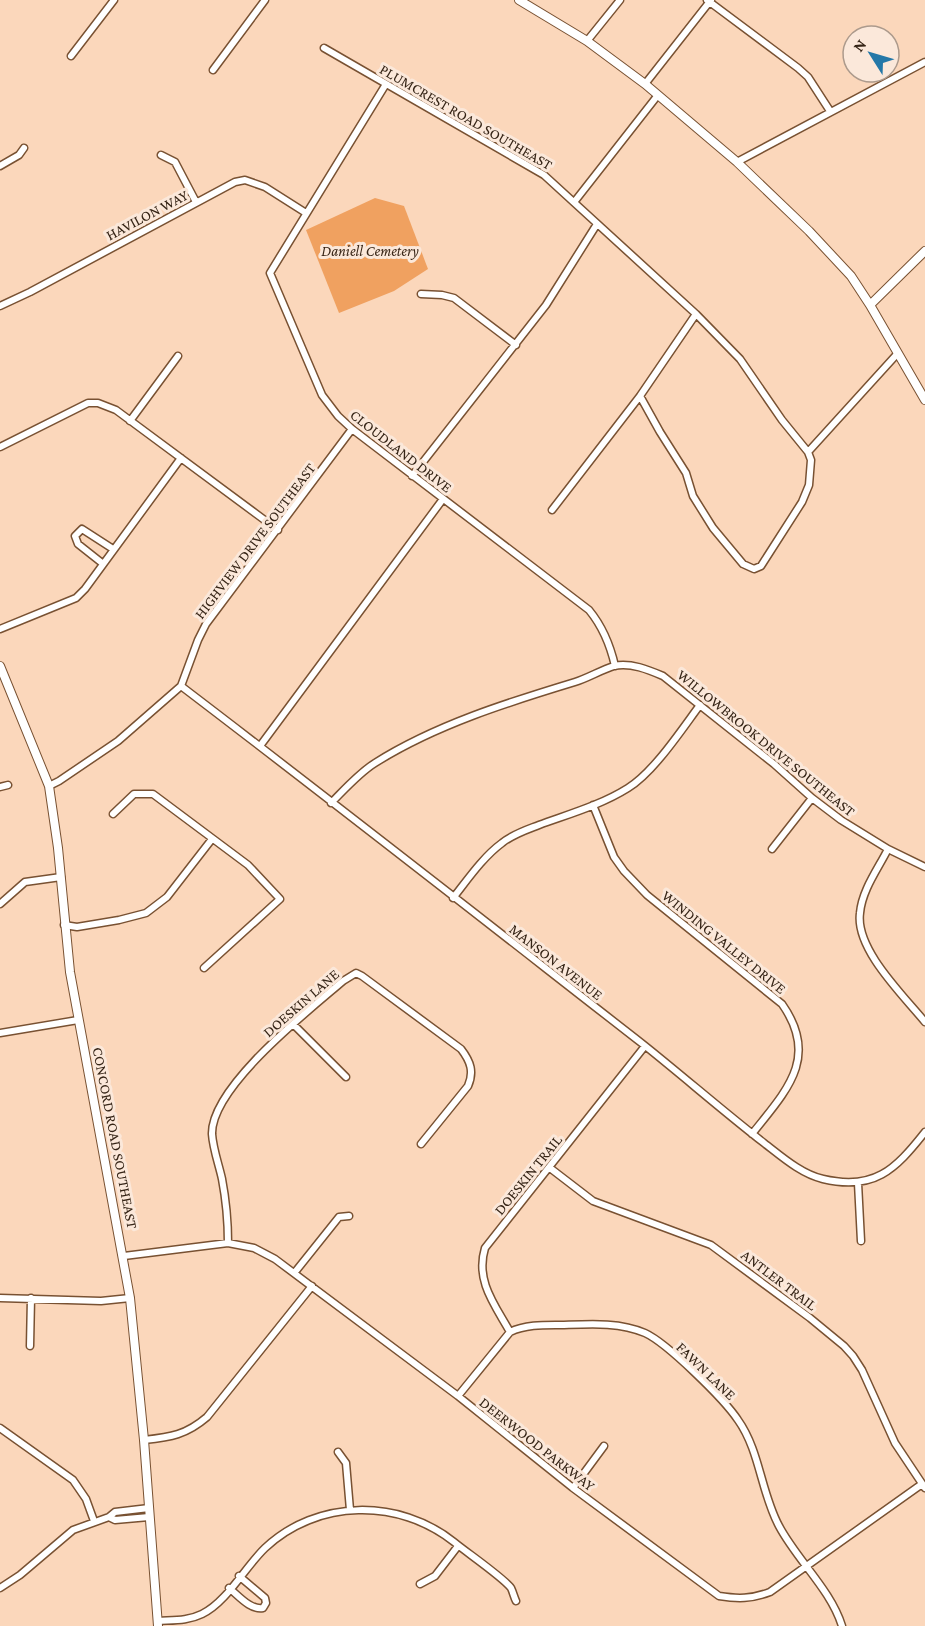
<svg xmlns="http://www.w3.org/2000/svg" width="925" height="1626" font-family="'Crimson Pro',serif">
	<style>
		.green { fill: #f0a160 }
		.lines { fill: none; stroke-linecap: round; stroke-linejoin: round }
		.minor-casing { stroke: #785132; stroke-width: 9 }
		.tertiary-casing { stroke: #785132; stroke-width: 10 }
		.minor { stroke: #fff; stroke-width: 6 }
		.tertiary { stroke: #fff; stroke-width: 8 }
		.labels { text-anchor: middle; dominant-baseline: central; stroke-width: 6; stroke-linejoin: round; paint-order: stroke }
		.street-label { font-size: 15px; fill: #352416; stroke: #fbe8da }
		.park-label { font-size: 15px; font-style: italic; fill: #3a2718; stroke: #fbe8da }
	</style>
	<rect width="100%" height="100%" fill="#fbd7bb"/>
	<path class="green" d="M375,198L404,206L428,269L394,291L339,313L306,230Z"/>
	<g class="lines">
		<defs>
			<path id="minor" d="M707,0L798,68L808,77L830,111
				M587,41L620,0
				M324,48L544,175L696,314L740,359L782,420L808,452L811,460L809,485L802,502L761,566L754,569L743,564L713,528L693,496L686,473L660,432L640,396
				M71,56L114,0
				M213,70L265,0
				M386,84L270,273L322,395L338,416L352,429L589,610C603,627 610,644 615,666
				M645,84L711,0
				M161,155L175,162L196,202
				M737,162L925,62
				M0,166L19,155L24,148
				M575,201L658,95
				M421,294L442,295L454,298L516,345
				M0,306L30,292L235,182L245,180L265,187L306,213
				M130,421L178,356
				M0,447L88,403H98L116,410L278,530
				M808,452L898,353
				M412,476L546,305L597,224
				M552,510L640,396L696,314
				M102,563L78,544L75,536L82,529L113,549
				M0,629L76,598L85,589L181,458
				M181,686C336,804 490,925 644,1045C684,1077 723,1111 764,1143C781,1156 801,1174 823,1179C874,1191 895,1170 925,1132
				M260,746L443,499
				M49,786L59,781L118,741L181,686L198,640L206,624L352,429
				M0,787L8,785
				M331,803C345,789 359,773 375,763C435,725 509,702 575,682C588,678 601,670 614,666C630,662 649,670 663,676L774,764L812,798L841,820L888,849L925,867
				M593,805L614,857L624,871L647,895L782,1004C820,1058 786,1091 752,1134
				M113,814L134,794H153L248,865L280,899L204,968
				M772,849L812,798
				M888,849C878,869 862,890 860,913C855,949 903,995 925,1022
				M453,898C468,879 483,857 502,843C513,834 526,830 539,825C569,814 601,805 628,788C654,772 682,729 700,705
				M0,904L25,882L61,877
				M64,925L77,927L119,920L146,913L167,897L212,839
				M293,1024L346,1077
				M0,1033L78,1020
				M550,1168L593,1201L711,1245L810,1318L844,1346L853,1356L862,1370L895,1443L925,1488
				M858,1183L861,1241
				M228,1243C228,1222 226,1200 222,1179C219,1165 213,1149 212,1134C211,1087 308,1011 343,981L356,973L362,976L461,1049C471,1062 474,1072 468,1086L421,1144
				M124,1256L228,1243L254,1248L275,1259L458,1396L573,1488L719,1596C738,1599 751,1599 770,1592L922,1484
				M295,1272L339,1217L349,1216
				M0,1298L101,1301L130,1298
				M510,1332C495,1305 475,1281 485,1248L645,1046
				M30,1346L31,1298
				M458,1396L510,1332C526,1324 546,1325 564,1325C590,1324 620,1322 645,1333C667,1343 724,1399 738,1420C760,1451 761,1493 779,1526C797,1560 831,1590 842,1626
				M0,1428L73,1480L86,1499L94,1521
				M144,1440C171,1437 186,1435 207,1417L312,1286
				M338,1452L346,1463L350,1510
				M573,1488L604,1446
				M109,1517L115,1520L149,1517
				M420,1584L435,1576L458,1546
				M0,1588L20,1575L73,1530L109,1517L115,1512L149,1508
				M229,1588C239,1596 250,1610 263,1608L266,1603L265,1598L239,1576
				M158,1621C173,1620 188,1621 202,1614C227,1602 245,1567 265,1548C317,1499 399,1498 454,1542C466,1552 504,1578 511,1588C513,1592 514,1597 516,1601"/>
			<path id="tertiary" d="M519,0L587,41L645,84L737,162L809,231L851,276L870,305L925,400
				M870,305L925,251
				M0,666L49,786L58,848L70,972L130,1298L144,1440L158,1626"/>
		</defs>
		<use href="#minor" class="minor-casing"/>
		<use href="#tertiary" class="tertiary-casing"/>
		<use href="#minor" class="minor"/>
		<use href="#tertiary" class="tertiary"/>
	</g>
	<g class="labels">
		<g class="street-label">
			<text transform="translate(466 117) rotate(30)">PLUMCREST ROAD SOUTHEAST</text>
			<text transform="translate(147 215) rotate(-28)">HAVILON WAY</text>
			<text transform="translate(401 451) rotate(38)">CLOUDLAND DRIVE</text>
			<text transform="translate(255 541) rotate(-53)">HIGHVIEW DRIVE SOUTHEAST</text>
			<text transform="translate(766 743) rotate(39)">WILLOWBROOK DRIVE SOUTHEAST</text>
			<text transform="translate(724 942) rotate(39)">WINDING VALLEY DRIVE</text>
			<text transform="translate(556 962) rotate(38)">MANSON AVENUE</text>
			<text transform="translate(301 1003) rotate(-41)">DOESKIN LANE</text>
			<text transform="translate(115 1138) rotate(79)">CONCORD ROAD SOUTHEAST</text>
			<text transform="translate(528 1175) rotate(-51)">DOESKIN TRAIL</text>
			<text transform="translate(779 1280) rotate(37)">ANTLER TRAIL</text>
			<text transform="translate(706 1371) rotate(44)">FAWN LANE</text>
			<text transform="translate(537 1444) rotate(38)">DEERWOOD PARKWAY</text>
		</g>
		<g class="park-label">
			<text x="370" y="251">Daniell Cemetery</text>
		</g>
	</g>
	<g transform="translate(871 54) rotate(307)"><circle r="28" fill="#fbe8da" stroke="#ac9a8c" stroke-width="1.5"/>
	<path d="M0-4.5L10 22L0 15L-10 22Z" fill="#2478a8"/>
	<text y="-9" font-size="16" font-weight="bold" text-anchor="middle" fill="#352416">N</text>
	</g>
</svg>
